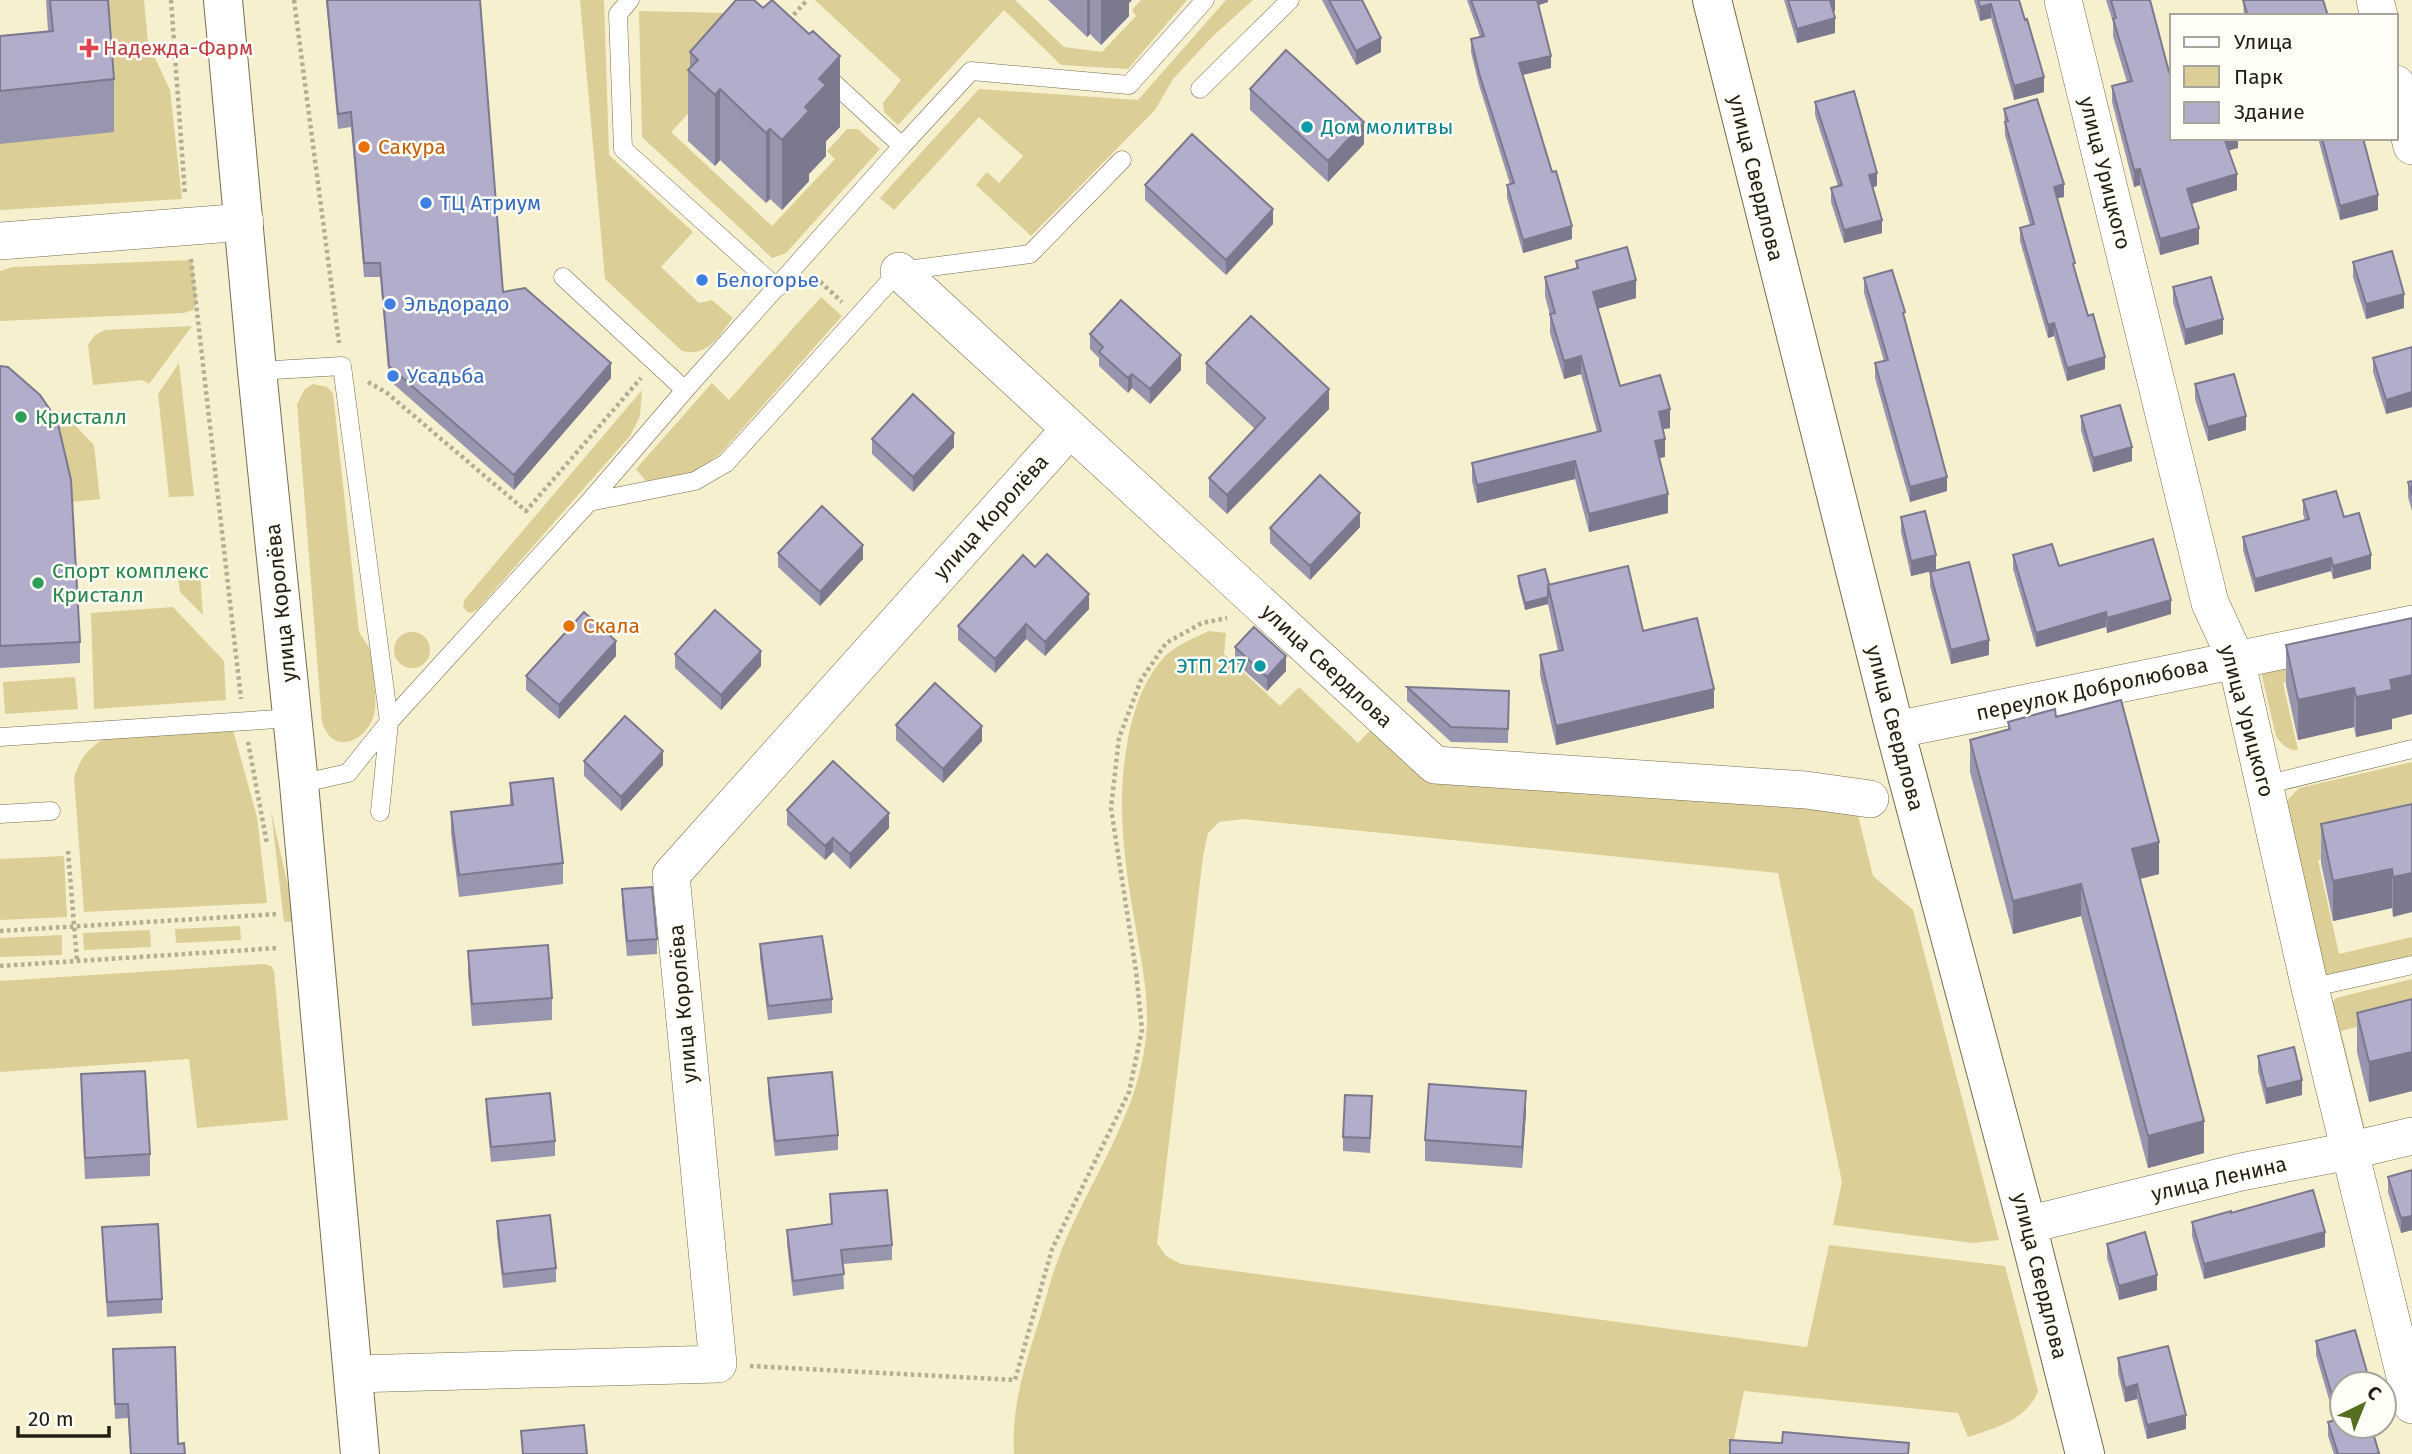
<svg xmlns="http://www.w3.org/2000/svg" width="2412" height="1454" font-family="'Fira Sans',sans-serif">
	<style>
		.green { fill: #dbce96 }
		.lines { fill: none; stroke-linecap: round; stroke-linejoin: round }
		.lane-casing { stroke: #746d50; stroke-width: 19 }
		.street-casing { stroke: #746d50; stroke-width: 38 }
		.secondary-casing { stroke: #746d50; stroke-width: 40 }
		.path { stroke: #b3ad93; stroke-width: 4.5; stroke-dasharray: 3.5 3.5; stroke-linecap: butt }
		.lane { stroke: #fff; stroke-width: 18 }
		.street { stroke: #fff; stroke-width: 37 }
		.secondary { stroke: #fff; stroke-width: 38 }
		.wall { fill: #9895af }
		.shaded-wall { fill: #7c798e }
		.building { fill: #b1adcb; stroke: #7c798e; stroke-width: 2 }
		.health-dot { fill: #e0444e; stroke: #fefdf6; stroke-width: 2.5 }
		.culture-dot { fill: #0f9aa8; stroke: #fefdf6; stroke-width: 2.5 }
		.food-dot { fill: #e8710a; stroke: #fefdf6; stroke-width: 2.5 }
		.shop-dot { fill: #3f7fe0; stroke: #fefdf6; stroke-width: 2.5 }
		.leisure-dot { fill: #2e9e5b; stroke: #fefdf6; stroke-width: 2.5 }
		.labels { text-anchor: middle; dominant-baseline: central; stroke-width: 5; stroke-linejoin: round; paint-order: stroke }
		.health-label { font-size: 21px; fill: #be3a42; stroke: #fefdf6; text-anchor: start }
		.culture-label { font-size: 21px; fill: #0d838f; stroke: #fefdf6; text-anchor: start }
		.food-label { font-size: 21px; fill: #c56008; stroke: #fefdf6; text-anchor: start }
		.street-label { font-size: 21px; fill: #211f13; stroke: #fefdf6 }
		.shop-label { font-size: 21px; fill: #366cbe; stroke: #fefdf6; text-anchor: start }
		.leisure-label { font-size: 21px; fill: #27864d; stroke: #fefdf6; text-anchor: start }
	</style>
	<rect width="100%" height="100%" fill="#f7f0cf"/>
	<path class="green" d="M105,0H144L148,43L170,90L182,199L0,210V144Z
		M580,0H604L609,155L693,232L661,267L699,303L712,300L733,318C718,336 709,357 682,351L605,279Z
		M815,0H1015L1064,47L1102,52L1136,16L1132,10L1141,0H1187L1128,69L1061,65L1004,10L898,125L884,112L883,103L901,80Z
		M1226,0H1253L1213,36L1173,79L1155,110L1031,236L976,185L987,172L999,183L1023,156L979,117L894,210L880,198L979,89L1138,100Z
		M639,11L727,13L743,55L671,132L772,226L835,159L827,151L847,129H858L880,149L786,253L772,258L642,137Z
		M192,260L197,302L193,310L184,313L0,321V271L12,267Z
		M821,297L842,316L720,454L694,472L646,481L636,469L712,383L729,400Z
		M192,326L149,384L142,380L93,385L88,345L95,335L105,330Z
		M179,363L194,496L169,497L158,394Z
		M313,384L327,387L333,393L359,632C362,638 368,644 370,651C372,661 377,700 375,710C371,739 333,759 322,722L297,404L305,389Z
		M642,390L640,416L630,436L477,610L471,613L466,611L463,606L465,599Z
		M60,410L94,445L100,499L71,502L44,423Z
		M200,574L203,615L180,592L178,576Z
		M173,607L224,661L226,700L94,709L91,613Z
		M1209,631L1226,633L1224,654L1280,706L1299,687L1358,743L1379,721L1433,770L1855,803L1873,876L1913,910L1999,1240L1973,1243L1833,1225L1842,1182L1778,873L1243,819L1219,822L1208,833L1203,856L1157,1243L1166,1256L1181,1264L1807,1347L1829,1245L2005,1266L2038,1391C2027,1420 1995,1428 1968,1437L1958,1413L1744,1391L1731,1454H1014C1011,1404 1026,1362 1041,1315C1047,1295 1052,1274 1060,1254C1090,1178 1144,1108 1147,1023C1148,990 1140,955 1135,923C1124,862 1116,801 1128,739C1133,712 1142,684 1160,662C1171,647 1192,639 1209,631Z
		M394 650a18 18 0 1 1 36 0a18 18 0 1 1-36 0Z
		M2412,654L2283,683L2298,750C2288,751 2281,744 2276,736L2261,672L2264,660Z
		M75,677L78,709L5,714L3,682Z
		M233,730L257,817L267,903L84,912L74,777C81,758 87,749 105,738Z
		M2412,762V840L2318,860L2339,954L2412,937V959L2329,978L2317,971L2283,805L2299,788Z
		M271,811L296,921L284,922Z
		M64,856L67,917L0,920V859Z
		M240,926L241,940L176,943L175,929Z
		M150,930L151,947L84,950L83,933Z
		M62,935V955L0,957V938Z
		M264,964L271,966L274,971L288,1120L197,1128L189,1059L0,1072V981Z
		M2412,979V1013L2341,1031L2365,1129L2359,1130L2328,1008L2336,998Z"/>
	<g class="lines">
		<defs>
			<path id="lane" d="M630,0L618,14L623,149L777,288
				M824,74L902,146L971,71L1129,85L1205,0
				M1200,89L1290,0
				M563,277L685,390
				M257,371L342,366L389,722L380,812
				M589,502L695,481L726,463L899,271L1030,254L1122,160
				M0,737L293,718
				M299,784L348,773L389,722L589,502L685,390L902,146
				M2265,785L2412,749
				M0,814L51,811
				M2310,988L2412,965"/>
			<path id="street" d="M2063,0L2210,603L2236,659L2310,988L2412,1405
				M2375,0L2379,16
				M2396,84L2412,146
				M0,241L245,222
				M899,271L1435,765L1806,790L1870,799
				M1895,730L2412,624
				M2027,1225L2241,1172L2349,1151L2412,1136
				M353,1374L718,1364L671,875L1070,429"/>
			<path id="secondary" d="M223,0L257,371L299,784L360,1454
				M1712,0L1895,730L2027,1225L2085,1454"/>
		</defs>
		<use href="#lane" class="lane-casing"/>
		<use href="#street" class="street-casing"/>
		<use href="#secondary" class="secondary-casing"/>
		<path class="path" d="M171,0L185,195
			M294,0L339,343
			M789,20L807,0
			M191,259L241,699
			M815,277L842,302
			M368,382L387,393L526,511L641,378
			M248,742L267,844
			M68,851L77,961
			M0,931L278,914
			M0,966L278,948
			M750,1366L1015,1380L1052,1249L1129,1092L1142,1030L1136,971L1111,808L1119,738L1141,680L1166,643L1202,623L1227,618"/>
		<use href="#lane" class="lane"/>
		<use href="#street" class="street"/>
		<use href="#secondary" class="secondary"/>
	</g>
	<path class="wall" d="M46,0H108L114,79V132L0,144V36L48,31Z
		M326,0H480L503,292L611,378L514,490L389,380L380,277H364L351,127L338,129Z
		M1048,0H1132L1129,3V16L1101,45L1090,34L1087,37Z
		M1322,0H1362L1381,52L1356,65Z
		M1467,0H1548V2L1539,5L1551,68L1522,75L1572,239L1523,253L1507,198V185L1510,184L1479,85L1471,52V39L1480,37Z
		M1784,0H1835V11L1833,12L1835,33L1797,43Z
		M1974,0H2019L2044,92L2014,100L1991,18L1980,21Z
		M2106,0H2150L2172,138H2238V148L2229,150L2237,190L2192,204L2199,244L2160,255L2140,185L2134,187L2112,102V86L2127,82L2113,36V22Z
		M2243,0L2328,16H2244Z
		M690,52L840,127L826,141V156L809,174V181L782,210L770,199L766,203L720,160L715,166L688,141V70L690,68Z
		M1250,89L1364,144L1328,182L1250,110Z
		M1815,102L1877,186L1873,187L1882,233L1844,243L1831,202V188L1838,186L1815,115Z
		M2004,109L2064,197L2057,198L2075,272L2105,369L2067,381L2054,336L2048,338L2020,241V228L2030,225L2005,135Z
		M2318,138H2363L2378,210L2340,220Z
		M1145,185L1273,224L1226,275L1145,200Z
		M1576,261L1636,298L1597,309L1620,386L1670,428L1663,429L1665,457L1659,458L1668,513L1589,532L1575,479L1477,503L1472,481V463L1597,432L1581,374L1564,379L1550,333V315L1545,296V277L1576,269Z
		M2353,262L2404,308L2366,319L2353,277Z
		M1864,278L1905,319L1947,491L1910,502L1875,378V363L1884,361L1864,293Z
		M2173,287L2223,334L2185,345L2173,302Z
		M1090,334L1181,370L1150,404L1132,388L1128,393L1099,366V358L1090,349Z
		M2412,347V407L2386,414L2373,372V358Z
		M1206,363L1329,409L1227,514L1209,497V478L1255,429L1206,383Z
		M0,366L80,642V663L0,668Z
		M2195,384L2246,430L2208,441L2195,399Z
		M2081,416L2132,461L2093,472L2081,430Z
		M872,439L954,447L913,492L872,454Z
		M2412,481V511L2408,497V482Z
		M2303,500L2344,517L2371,569L2333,579L2331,571L2255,592L2243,550V537L2305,520L2303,514Z
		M1901,517L1936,570L1911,576L1901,532Z
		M1360,527L1310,580L1270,543V528Z
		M778,553L863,559L820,606L778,567Z
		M2013,555L2171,614L2107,633L2106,627L2036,647L2013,569Z
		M1035,567L1089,609L1045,656L1026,639L995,673L958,640V626Z
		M1930,572L1989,655L1951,664L1930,586Z
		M1518,576L1549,584L1643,631L1714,708L1556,745L1540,675V655L1558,651L1548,604L1525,610L1518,583Z
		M2412,618L2392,719V729L2356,737L2354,727L2298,740L2286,685V645Z
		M1235,647L1286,671L1267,691L1235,662Z
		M675,654L761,666L721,710L675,668Z
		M616,656L559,719L526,690V676Z
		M1407,687L1509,691L1508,743L1451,742L1407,701Z
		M2056,717L2159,874L2140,879L2204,1153L2148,1168L2081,916L2013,934L1970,772V740L2008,730V722Z
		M896,725L982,741L943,783L896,740Z
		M584,761L663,765L621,811L584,776Z
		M510,783L563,863V884L459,897L451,833V812L510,805Z
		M2412,804L2393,917L2392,908L2333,921L2321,863V824Z
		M787,810L889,828L850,869L833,852L825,860L787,825Z
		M622,889L657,939V954L627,956L622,904Z
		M760,944L832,999V1013L768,1020L760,958Z
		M468,951L552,998V1020L472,1026L468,973Z
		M2412,999V1091L2369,1102L2357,1052V1013Z
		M2258,1056L2302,1095L2266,1104L2258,1071Z
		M81,1074L150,1154V1176L85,1179L81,1096Z
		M768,1078L838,1135V1150L775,1156L768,1093Z
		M486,1099L555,1141V1156L491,1162L486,1113Z
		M1372,1110L1370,1153L1343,1151V1137Z
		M1526,1112L1522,1168L1425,1161V1140Z
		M2412,1170V1230L2401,1233L2388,1192V1177Z
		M830,1194L892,1245V1260L843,1264L844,1289L793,1296L787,1244V1230L831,1224Z
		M2231,1213L2325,1247L2204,1279L2192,1236V1222Z
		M497,1221L556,1268V1282L503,1288L497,1236Z
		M102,1227L162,1299V1313L107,1317Z
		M2107,1244L2157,1290L2119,1300L2107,1258Z
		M2316,1341L2367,1384H2342L2379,1454H2334L2328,1436V1422L2335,1420L2316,1355Z
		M2118,1358L2186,1429L2147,1439L2137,1399L2125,1402L2118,1373Z
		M113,1363L178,1444L185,1454H130L128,1418L115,1419Z"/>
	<path class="shaded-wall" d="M1087,0H1090V34L1087,37Z
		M1101,0H1132L1129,3V16L1101,45Z
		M1536,0H1548V2L1536,6Z
		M1830,0H1835V11L1830,13Z
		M1991,4V18L1980,21V7Z
		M1835,18V33L1797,43V29Z
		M1381,38V52L1356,65V51Z
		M840,56V127L826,141V156L809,174V181L782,210V140L805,107L819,79Z
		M1551,56V68L1519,76V63Z
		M2044,77V92L2014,100V86Z
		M720,89V160L715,166V95Z
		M1364,122V144L1328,182V161Z
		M770,129V199L766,203V133Z
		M2223,138H2238V148L2223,152Z
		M2140,169V185L2134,187V170Z
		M1877,173V186L1869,188V175Z
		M2237,174V190L2187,205V189Z
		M2064,184V197L2054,199V187Z
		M2378,195V210L2340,220V206Z
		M1273,209V224L1226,275V260Z
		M1882,220V233L1844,243V230Z
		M1572,226V239L1523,253V240Z
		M2199,228V244L2160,255V239Z
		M1636,280V298L1593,310V292Z
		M2404,294V308L2366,319V304Z
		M2223,319V334L2185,345V330Z
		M2054,323V336L2048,338V325Z
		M1181,355V370L1150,404V389Z
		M1581,356V374L1564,379V361Z
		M2105,357V369L2067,381V368Z
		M611,363V378L514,490V475Z
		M1132,374V388L1128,393V378Z
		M1329,389V409L1227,514V495Z
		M2412,392V407L2386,414V400Z
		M1670,409V428L1659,430V412Z
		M2246,416V430L2208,441V427Z
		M954,433V447L913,492V477Z
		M1665,439V457L1655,459V441Z
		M2132,447V461L2093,472V458Z
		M1575,461V479L1477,503V485Z
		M1947,477V491L1910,502V487Z
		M1668,494V513L1589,532V514Z
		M1360,513V527L1310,580V566Z
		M863,545V559L820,606V592Z
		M1936,555V570L1911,576V561Z
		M2371,555V569L2333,579V566Z
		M2331,558V571L2255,592V579Z
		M1089,594V609L1045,656V642Z
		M1548,597V604L1525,610V603Z
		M2171,600V614L2107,633V618Z
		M2106,612V627L2036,647V633Z
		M1026,624V639L995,673V659Z
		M1989,640V655L1951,664V650Z
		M616,641V656L559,719V705Z
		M761,651V666L721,710V695Z
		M1286,656V671L1267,691V677Z
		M2412,675V714L2392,719V729L2356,737V697L2390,680Z
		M2354,688V727L2298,740V700Z
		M1714,689V708L1556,745V726Z
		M982,726V741L943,783V769Z
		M663,751V765L621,811V797Z
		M889,813V828L850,869V854Z
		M833,838V852L825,860V846Z
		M2159,842V874L2132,881V849Z
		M2392,869V908L2333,921V881Z
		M2412,873V912L2393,917V877Z
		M2081,884V916L2013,934V901Z
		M2412,1052V1091L2369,1102V1062Z
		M2302,1080V1095L2266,1104V1089Z
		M1526,1091V1112L1522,1168V1147Z
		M2204,1121V1153L2148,1168V1136Z
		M2412,1216V1230L2401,1233V1218Z
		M2325,1232V1247L2204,1279V1264Z
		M2157,1275V1290L2119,1300V1286Z
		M2367,1372V1384H2357V1375Z
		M2137,1384V1399L2125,1402V1388Z
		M2186,1415V1429L2147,1439V1425Z"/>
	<path class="building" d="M50,0H108L114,79L0,91V36L53,31Z
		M327,0H480L503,292L525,288L611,363L514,475L389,366L380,263H364L351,112L338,114Z
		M736,0H754L763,8L772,0L809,34L813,31L840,56L819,79L826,85L805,107L809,111L782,140L770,129L766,133L720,89L715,95L688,70L698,60L690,52Z
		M1329,0H1362L1381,38L1356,51Z
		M1471,0H1537L1551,56L1519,63L1552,172L1556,171L1572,226L1523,240L1507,185L1514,183L1479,73L1471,39L1484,36Z
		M1788,0H1830L1835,18L1797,29Z
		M1978,0H2019L2025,20L2027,19L2044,77L2014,86L1991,4L1980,7Z
		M2111,0H2150L2169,72L2172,71V138H2224L2237,174L2187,189L2199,228L2160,239L2140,169L2134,170L2112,86L2132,81L2113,19L2116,18Z
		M2243,0H2323L2328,16H2248Z
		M1286,50L1364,122L1328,161L1250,89Z
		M1854,91L1877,173L1869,175L1882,220L1844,230L1831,188L1842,185L1815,102Z
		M2037,99L2064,184L2054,187L2075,263L2073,264L2088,316L2093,314L2105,357L2067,368L2054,323L2048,325L2020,228L2034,224L2005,122L2008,121L2004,109Z
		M1192,134L1273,209L1226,260L1145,185Z
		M2322,138H2363L2378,195L2340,206Z
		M1627,247L1636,280L1593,292L1620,386L1660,375L1670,409L1659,412L1665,439L1655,441L1668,494L1589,514L1575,461L1477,485L1472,463L1601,431L1581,356L1564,361L1550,314L1555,313L1545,277L1578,268L1576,261Z
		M2392,251L2404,294L2366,304L2353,262Z
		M1892,270L1905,312L1903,313L1947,477L1910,487L1875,363L1888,360L1864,278Z
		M2211,277L2223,319L2185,330L2173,287Z
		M1121,300L1181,355L1150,389L1132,374L1128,378L1099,352L1103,347L1090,334Z
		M1251,316L1329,389L1227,495L1209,478L1265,418L1206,363Z
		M2412,347V392L2386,400L2373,358Z
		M0,366L8,367L40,395L57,420L71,480L80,642L0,646Z
		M2234,374L2246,416L2208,427L2195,384Z
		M913,394L954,433L913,477L872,439Z
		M2120,405L2132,447L2093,458L2081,416Z
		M1320,475L1360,513L1310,566L1270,528Z
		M2412,481V496L2408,482Z
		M2336,491L2344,517L2359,513L2371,555L2333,566L2331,558L2255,579L2243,537L2309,519L2303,500Z
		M822,506L863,545L820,592L778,553Z
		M1925,511L1936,555L1911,561L1901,517Z
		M2153,539L2171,600L2107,618L2106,612L2036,633L2013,555L2052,544L2059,566Z
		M1047,554L1089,594L1045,642L1026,624L995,659L958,626L1023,555L1035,567Z
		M1969,562L1989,640L1951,650L1930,572Z
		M1628,566L1643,631L1697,618L1714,689L1556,726L1540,655L1563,650L1548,585Z
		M1545,569L1549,584L1548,585V597L1525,603L1518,576Z
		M715,610L761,651L721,695L675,654Z
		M584,612L616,641L559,705L526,676Z
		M2412,618V675L2390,680L2392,690L2356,697L2354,688L2298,700L2286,645Z
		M1254,627L1286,656L1267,677L1235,647Z
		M935,683L982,726L943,769L896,725Z
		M1407,687L1509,691L1508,729L1451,727Z
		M2121,700L2159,842L2132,849L2204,1121L2148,1136L2081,884L2013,901L1970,740L2010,729L2008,722L2055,709L2056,717Z
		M625,716L663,751L621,797L584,761Z
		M833,761L889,813L850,854L833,838L825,846L787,810Z
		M553,778L563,863L459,875L451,812L513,805L510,783Z
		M2412,804V873L2393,877L2392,869L2333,881L2321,824Z
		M652,887L657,939L627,941L622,889Z
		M822,936L832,999L768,1006L760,944Z
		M548,945L552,998L472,1004L468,951Z
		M2412,999V1052L2369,1062L2357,1013Z
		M2294,1047L2302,1080L2266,1089L2258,1056Z
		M145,1071L150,1154L85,1158L81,1074Z
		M832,1072L838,1135L775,1141L768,1078Z
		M1429,1084L1526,1091L1522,1147L1425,1140Z
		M550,1093L555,1141L491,1147L486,1099Z
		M1345,1095L1372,1096L1370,1138L1343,1137Z
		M2412,1170V1216L2401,1218L2388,1177Z
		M887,1190L892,1245L841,1250L844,1274L793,1281L787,1230L832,1224L830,1194Z
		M2313,1190L2325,1232L2204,1264L2192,1222L2231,1211V1213Z
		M550,1215L556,1268L503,1274L497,1221Z
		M158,1224L162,1299L107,1302L102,1227Z
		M2145,1232L2157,1275L2119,1286L2107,1244Z
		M2355,1330L2367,1372L2357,1375L2360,1384H2342V1426H2371L2379,1453L2376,1454H2338L2328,1422L2339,1419L2316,1341Z
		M2168,1346L2186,1415L2147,1425L2137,1384L2125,1388L2118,1358Z
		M175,1347L178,1444L184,1443L185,1454H131L128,1404H115L113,1349Z
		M584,1425L587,1454H523L521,1431Z
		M1783,1432L1909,1443L1908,1454H1730V1440L1782,1443Z"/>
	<path class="health-dot" d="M85.5 37.5h7v7h7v7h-7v7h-7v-7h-7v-7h7z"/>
	<g class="culture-dot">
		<circle cx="1307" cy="127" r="7"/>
		<circle cx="1260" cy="666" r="7"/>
	</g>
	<g class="food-dot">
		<circle cx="364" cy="147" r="7"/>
		<circle cx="569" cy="626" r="7"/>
	</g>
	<g class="shop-dot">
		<circle cx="426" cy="203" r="7"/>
		<circle cx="702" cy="280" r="7"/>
		<circle cx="390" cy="304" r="7"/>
		<circle cx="393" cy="376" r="7"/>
	</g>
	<g class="leisure-dot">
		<circle cx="21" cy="417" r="7"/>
		<circle cx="38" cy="583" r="7"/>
	</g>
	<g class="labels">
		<g class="health-label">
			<text x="103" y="48">Надежда-Фарм</text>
		</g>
		<g class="culture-label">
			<text x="1321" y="127">Дом молитвы</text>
			<text x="1246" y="666" text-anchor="end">ЭТП 217</text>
		</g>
		<g class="food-label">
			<text x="378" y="147">Сакура</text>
			<text x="583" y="626">Скала</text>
		</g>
		<g class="street-label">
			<text transform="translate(2105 173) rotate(76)">улица Урицкого</text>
			<text transform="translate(1756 178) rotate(76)">улица Свердлова</text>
			<text transform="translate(991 517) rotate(-48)">улица Королёва</text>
			<text transform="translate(281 603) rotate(-96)">улица Королёва</text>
			<text transform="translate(1327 666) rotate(43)">улица Свердлова</text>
			<text transform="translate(2092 689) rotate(-12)">переулок Добролюбова</text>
			<text transform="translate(2247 721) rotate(75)">улица Урицкого</text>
			<text transform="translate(1895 728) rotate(75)">улица Свердлова</text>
			<text transform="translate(683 1004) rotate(-95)">улица Королёва</text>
			<text transform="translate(2219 1179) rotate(-13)">улица Ленина</text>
			<text transform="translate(2040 1276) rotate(76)">улица Свердлова</text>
		</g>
		<g class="shop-label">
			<text x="440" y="203">ТЦ Атриум</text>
			<text x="716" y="280">Белогорье</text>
			<text x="404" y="304">Эльдорадо</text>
			<text x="407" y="376">Усадьба</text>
		</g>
		<g class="leisure-label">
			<text x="35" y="417">Кристалл</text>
			<text x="52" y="571">Спорт комплекс<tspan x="52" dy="24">Кристалл</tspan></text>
		</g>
	</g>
	<rect x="2170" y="14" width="228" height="126" fill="#fefdf6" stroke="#a6a49b" stroke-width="2"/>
	<rect x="2184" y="37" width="35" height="10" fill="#ffffff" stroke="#a6a49b" stroke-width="2"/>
	<text x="2234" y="49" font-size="21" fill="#211f13">Улица</text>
	<rect x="2184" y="66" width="35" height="21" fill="#dbce96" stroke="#a6a49b" stroke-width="2"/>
	<text x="2234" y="84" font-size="21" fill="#211f13">Парк</text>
	<rect x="2184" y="102" width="35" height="21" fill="#b1adcb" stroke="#a6a49b" stroke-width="2"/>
	<text x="2234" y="119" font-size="21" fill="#211f13">Здание</text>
	<g transform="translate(2363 1405) rotate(43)"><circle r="33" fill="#fefdf6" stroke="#a6a49b" stroke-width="2"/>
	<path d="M0-5L12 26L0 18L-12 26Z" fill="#566e20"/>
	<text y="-10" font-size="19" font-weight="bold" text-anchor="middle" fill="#211f13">С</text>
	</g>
	<path d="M18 1426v10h91v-10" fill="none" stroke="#211f13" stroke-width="3.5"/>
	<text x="28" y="1426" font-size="21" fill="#211f13" stroke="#fefdf6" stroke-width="5" paint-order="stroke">20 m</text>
</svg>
